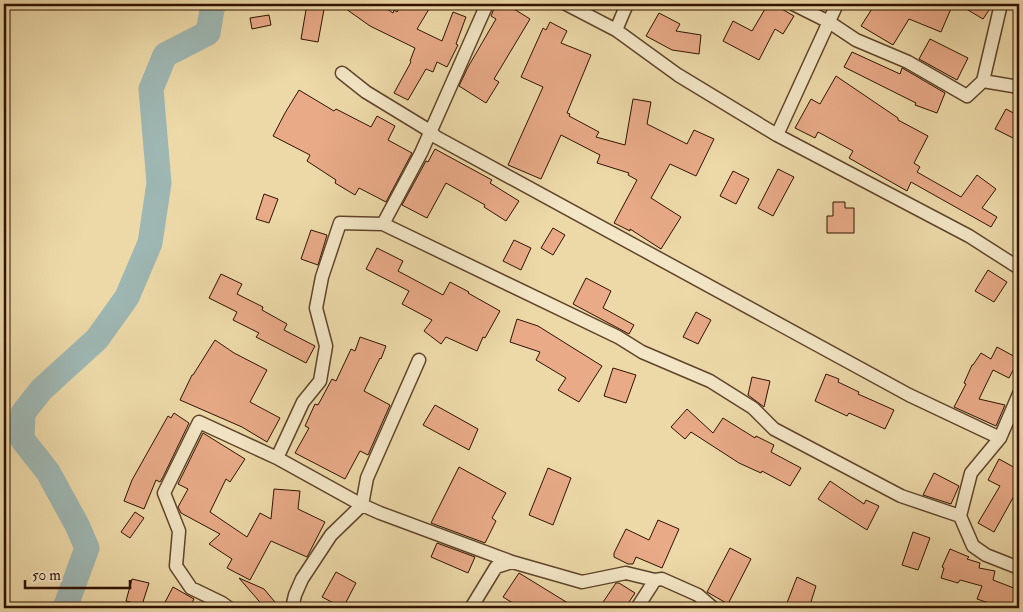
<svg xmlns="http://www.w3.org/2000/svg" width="1023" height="612" font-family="'IM FELL Double Pica',serif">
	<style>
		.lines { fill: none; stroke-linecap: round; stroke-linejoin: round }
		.river { stroke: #9eb7b3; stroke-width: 25 }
		.building { fill: #e8aa87; stroke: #301200 }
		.street-casing { stroke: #5f442a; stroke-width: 15 }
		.street { stroke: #f3e6c6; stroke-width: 12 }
	</style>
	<rect width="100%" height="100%" fill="#edd9a8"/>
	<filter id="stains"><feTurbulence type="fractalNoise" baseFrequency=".004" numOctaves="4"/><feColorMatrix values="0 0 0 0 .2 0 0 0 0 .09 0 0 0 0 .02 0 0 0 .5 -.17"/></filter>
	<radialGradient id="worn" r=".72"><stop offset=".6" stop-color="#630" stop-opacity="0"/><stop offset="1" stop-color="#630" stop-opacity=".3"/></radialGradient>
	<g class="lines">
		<path class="river" d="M65,608L87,548L77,525L48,472L22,439L23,413L41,390L97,339L127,297L150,243L159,183L151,89L165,55L208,33L213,4"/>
	</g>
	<path class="building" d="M307,4H325L318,42L301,39Z
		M339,4H380L393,13L394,10L397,12L402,4H432L417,29L442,41L453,12L466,17L456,44L458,45L447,67L437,62L433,72L426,69L408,100L394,93L411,62L410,61L415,48L370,26Z
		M496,4H506L530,19L494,79L499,82L486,103L459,86L468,67L496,19L491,16Z
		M768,4H773L794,16L783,34L775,29L759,60L723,41L733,21L752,31Z
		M875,4H953L941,32L909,19L893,45L861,26Z
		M958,4H993L983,19Z
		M659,13L680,24L676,31L701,35L699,54L672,50L646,36Z
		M269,15L271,25L252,29L250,18Z
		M550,22L567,31L561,43L591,55L567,113L570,114L569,116L599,132L596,137L625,145L633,99L651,102L647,124L687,144L694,130L714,139L696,176L670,164L651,198L681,217L661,249L630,229V231L614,223L637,180L628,175L629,173L597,163L600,155L561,135L541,179L508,165L543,87L521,77L543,28L546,30Z
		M930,39L968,58L957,80L919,59Z
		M852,52L900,74L902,68L904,69L945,93L937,113L915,105L916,103L844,67Z
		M836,76L898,118V120L928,136L914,163L920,167L917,172L961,197L977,175L996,189L982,208L997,217L991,227L911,182L907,191L849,158L853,151L818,132L815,138L795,128L811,99L820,104Z
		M299,90L334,111L336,109L371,127L377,116L395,126L388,140L412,153L386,202L359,188L355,195L335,183L336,180L307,161L310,155L273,136L285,113Z
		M1006,109L1019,116V141L995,129Z
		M435,149L492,180L490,183L519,201L506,221L484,207L485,205L446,183L427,218L402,205L426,161L428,162Z
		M778,169L794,177L773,216L758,208Z
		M733,171L749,179L736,204L720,196Z
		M264,194L278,199L269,223L256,219Z
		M833,202H845V208H854V233H827V216H833Z
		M553,228L565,235L553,255L541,248Z
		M311,230L327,235L318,265L301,259Z
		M514,240L531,248L521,270L503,261Z
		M377,248L403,261L398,271L443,295L450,282L469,292L468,293L500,311L485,338L483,337L477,351L446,337L441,344L424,331L432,320L402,304L409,291L366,269Z
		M988,270L1007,282L994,302L975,291Z
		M221,274L242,284L237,294L263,307L262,310L287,324L284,330L315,346L306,363L256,337L259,333L233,320L237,312L209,298Z
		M586,278L611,291L603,308L634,325L629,334L573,304Z
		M696,312L711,320L698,344L683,337Z
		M517,319L538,326L602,366L579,402L558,390L566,378L536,360L540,352L510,342Z
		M360,337L386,346L381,359L380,358L364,391L390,405L368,455L360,451L345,479L295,453L309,428L305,426L315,404L318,405L332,379L336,381L351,349L355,351Z
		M215,340L234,353L267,370L250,402L280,418L267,442L242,427L180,400L192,375H193Z
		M997,347L1019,359L1009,378L993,370L979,399L1005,405L996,426L954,407L966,384L964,383L972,365H973L981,353L991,359Z
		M613,368L636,375L626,403L604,396Z
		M826,374L839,379L838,382L859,392L858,394L894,410L885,429L849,413L847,416L815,401Z
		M752,377L770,381L764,407L748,395Z
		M435,405L478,429L469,450L423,425Z
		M687,409L713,433L723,418L755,438L756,436L774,445L771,452L801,468L790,486L762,471L761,473L739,463L691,432L685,439L671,427Z
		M174,413L189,423L163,477L160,482L156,480L144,509L124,501L132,480L168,416L171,418Z
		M203,433L245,459L230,482L226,479L210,512L247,537L260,513L271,519L274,489L300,491L298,509L325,522L307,557L271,541L250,580L227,568L232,559L209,544L220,534L181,513L178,507L188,489L178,484Z
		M999,459L1019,470V487L994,532L978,523L1000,486L988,480Z
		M459,467L506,493L492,518L496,521L485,543L431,523Z
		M548,468L571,478L553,525L529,515Z
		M934,473L959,486L951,504L923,495Z
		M830,481L864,504L866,500L879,506L867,530L818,499Z
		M135,512L144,518L130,538L121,532Z
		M658,520L679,529L662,568L636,557L633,564H628L614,557V553L626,529L649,540Z
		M913,532L930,538L918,570L902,565Z
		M437,543L475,557L468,573L431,557Z
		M730,548L751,559L728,604L707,592Z
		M950,549L969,557L967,559L980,563L979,568L995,571L993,580L1019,590V595L1014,608H1003L977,599L982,586L960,580L958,583L941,578L944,568L942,567Z
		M336,572L356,583L343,608L322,597Z
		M519,573L576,608H521L503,597Z
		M797,577L816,586L809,608H785Z
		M239,578L264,589L280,608H265Z
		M132,579L149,583L142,605L126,601Z
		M616,583H619L635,593L625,608H599Z
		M173,587L194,599L189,608H162Z"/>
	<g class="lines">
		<defs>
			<path id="street" d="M487,4L421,153L383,224L618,337L642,352L710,381L753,408L774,429L901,496L960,516
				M566,4L616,30L678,75L777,135L969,236L1019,268
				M793,4L829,22L856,40L908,62L967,96L983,81L1019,87
				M616,30L627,4
				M342,73L366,92L430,131L436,137L909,395L1000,438
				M983,81L1001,4
				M777,135L837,4
				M383,224L340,223L322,277L316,308L326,346L320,381L303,402L277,458L362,505L380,513L512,562L496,567L471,608
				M1019,394L1000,438L971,473L960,516L973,546L986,555L1019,568
				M512,562L582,582L626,573L655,580L662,579L698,595L713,608
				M229,608L222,603L191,588L176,566L179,531L164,493L199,422L277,458
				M292,608L295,595L302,579L331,535L362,505L367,478L419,360
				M637,608L655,580"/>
		</defs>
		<use href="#street" class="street-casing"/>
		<use href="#street" class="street"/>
	</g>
	<rect width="1023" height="612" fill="none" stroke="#edd9a8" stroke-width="20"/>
	<rect x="5" y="5" width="1013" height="602" fill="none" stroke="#301200" stroke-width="2.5"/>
	<rect x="10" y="10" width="1003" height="592" fill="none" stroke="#301200"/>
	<path d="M25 580v8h105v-8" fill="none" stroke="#301200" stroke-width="2.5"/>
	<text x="32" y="580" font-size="15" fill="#301200" stroke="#f3e6c6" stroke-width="4" paint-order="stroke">50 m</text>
	<rect width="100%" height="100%" filter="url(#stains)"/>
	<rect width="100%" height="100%" fill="url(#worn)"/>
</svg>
